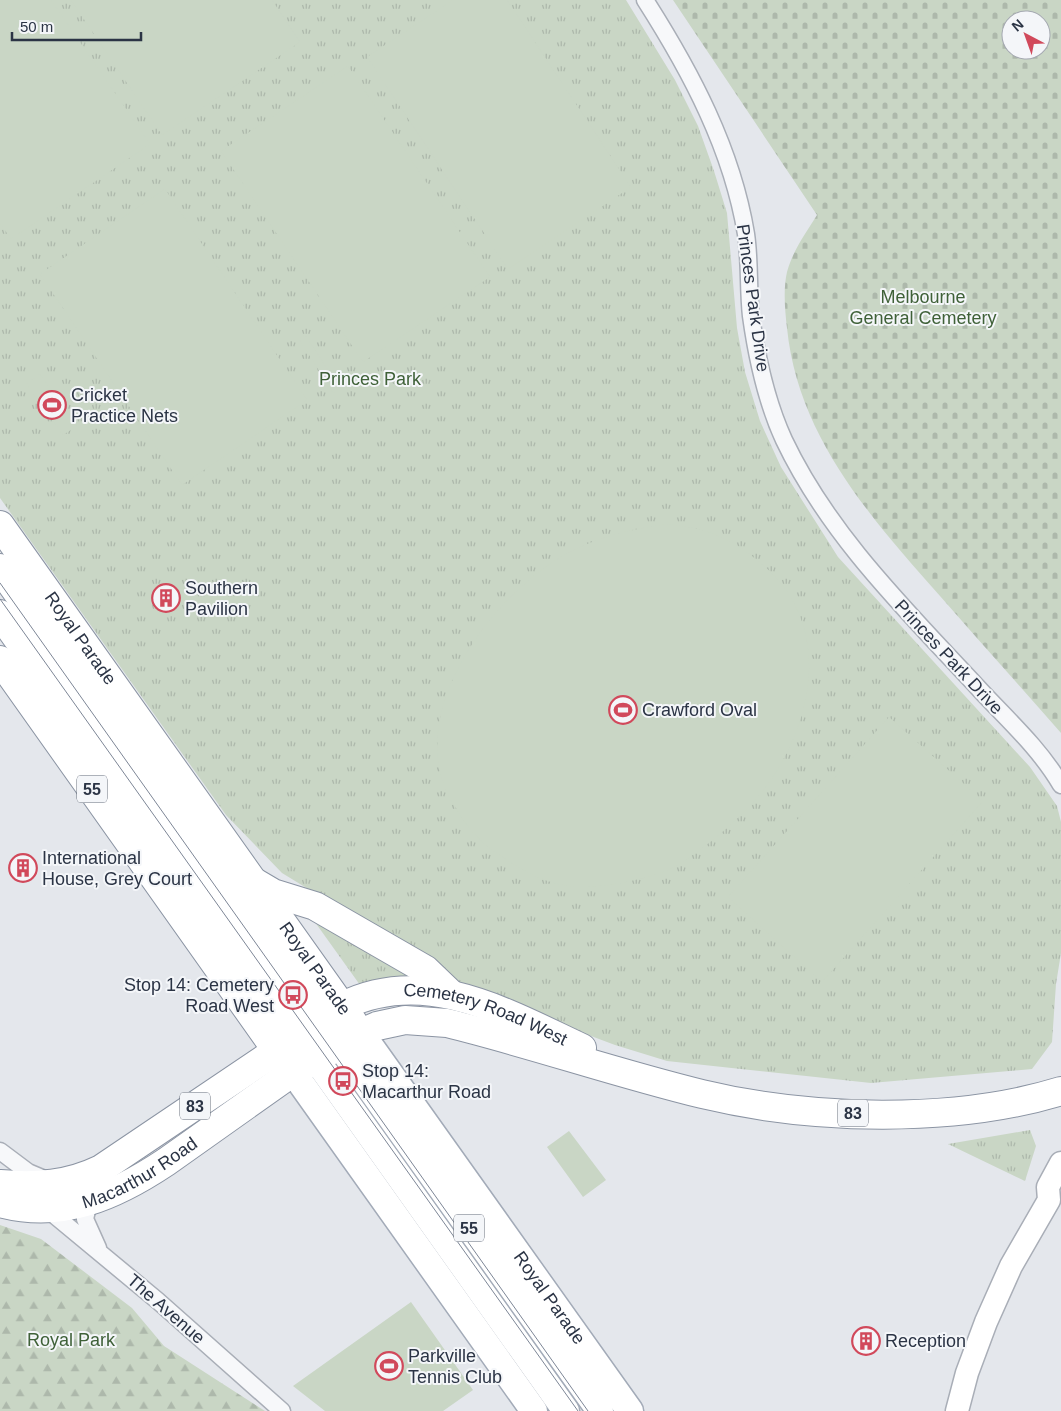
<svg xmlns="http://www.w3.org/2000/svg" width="1061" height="1411" font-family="Arial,sans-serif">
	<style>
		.grass { fill: url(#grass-tufts) }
		.forest { fill: url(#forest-firs) }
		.cemetery { fill: url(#cemetery-stones); fill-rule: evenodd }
		.pitch { fill: #c9d6c5 }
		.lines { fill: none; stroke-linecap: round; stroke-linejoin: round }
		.street-casing { stroke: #a9aeb7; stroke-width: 19 }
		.secondary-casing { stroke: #a9aeb7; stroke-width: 25 }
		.primary-casing { stroke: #a3abb8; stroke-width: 29 }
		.highway-casing { stroke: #8b94a3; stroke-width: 30 }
		.street { stroke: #f7f8fa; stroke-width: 16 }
		.secondary { stroke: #fff; stroke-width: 22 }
		.primary { stroke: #fff; stroke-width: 26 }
		.highway { stroke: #fff; stroke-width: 28 }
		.tram { stroke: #7d8696; stroke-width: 1 }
		.labels { text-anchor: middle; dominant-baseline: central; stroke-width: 4; stroke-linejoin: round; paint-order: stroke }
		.shield { fill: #f4f6f9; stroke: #676e7b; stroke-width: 1 }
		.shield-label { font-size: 16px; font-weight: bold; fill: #2b3445 }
		.park-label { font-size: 18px; fill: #3f6138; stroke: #f4f6f9 }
		.street-label { font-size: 18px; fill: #2b3445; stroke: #f4f6f9 }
		.poi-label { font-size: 18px; fill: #2b3445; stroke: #f4f6f9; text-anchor: start }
	</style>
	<defs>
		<pattern id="grass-tufts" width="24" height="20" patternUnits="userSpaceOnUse" patternTransform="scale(1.25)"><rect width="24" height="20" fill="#c9d6c5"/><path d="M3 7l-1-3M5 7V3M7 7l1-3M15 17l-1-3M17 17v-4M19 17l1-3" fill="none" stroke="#adb8ab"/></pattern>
		<pattern id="forest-firs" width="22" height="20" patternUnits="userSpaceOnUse" patternTransform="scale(1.25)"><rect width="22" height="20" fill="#c9d6c5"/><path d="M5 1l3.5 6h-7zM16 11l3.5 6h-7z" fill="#adb8ab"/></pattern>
		<pattern id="cemetery-stones" width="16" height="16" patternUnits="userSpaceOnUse" patternTransform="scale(1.25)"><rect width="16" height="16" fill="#c9d6c5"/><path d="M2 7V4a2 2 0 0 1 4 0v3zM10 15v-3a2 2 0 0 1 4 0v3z" fill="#adb8ab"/></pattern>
	</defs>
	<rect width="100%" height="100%" fill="#e4e7ec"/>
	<path class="grass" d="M0,0H626L675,80L698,126L714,171L727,213L737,328L745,372L760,421L781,467L838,557L1030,767L1057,806L1061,822V953L1056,984L1052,1042L1032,1069L871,1083L667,1061L615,1045L450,983L426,961L282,873L226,815L0,498Z
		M307,911L424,978L360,985Z
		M1030,1130L1036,1146L1025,1181L948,1144Z"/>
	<path class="forest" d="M0,1225L41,1239L132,1308L164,1346L265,1411H0Z"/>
	<path class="cemetery" d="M673,0H1061V733C1021,687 980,642 940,596C871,518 798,437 787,328C785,311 783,289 787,272C793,250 806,233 817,215ZM1011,20H1041V50H1011Z"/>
	<path class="pitch" d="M0,0H51L150,144L11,239L0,223Z
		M71,0H272L300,42L162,135Z
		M453,0H507L631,187L508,269L367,57Z
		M348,66L490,277L363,362L221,151Z
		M165,189L307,400L182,485L40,274Z
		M305,335L340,388L333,393L299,339Z
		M40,374L77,426L63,435L26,384Z
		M666,524C708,528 732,538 763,565C839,630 811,739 751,805C730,827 702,850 676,866C654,879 595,890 570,886C543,883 520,869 498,854C480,843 466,826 456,808C452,802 447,795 445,788C413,706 487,605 553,562C587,539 627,530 666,524Z
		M889,717L983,801L822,982L728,897Z
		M569,1131L606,1180L583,1197L547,1147Z
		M411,1302L473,1390L443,1411H325L293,1386Z"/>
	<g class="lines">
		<defs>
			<path id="street" d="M645,0C691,72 732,149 746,234C750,261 748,289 751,316C757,359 766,401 784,440C830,537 909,613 981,691C1009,721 1040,749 1061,785
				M0,1151L28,1172L47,1180
				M89,1202L85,1219L98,1248
				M47,1209L158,1301L282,1411"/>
			<path id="secondary" d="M957,1411L967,1373L986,1322L1011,1266L1049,1200L1048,1187L1061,1163"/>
			<g id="primary">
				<path id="s1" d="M361,1033L630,1411"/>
				<path d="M339,1045L600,1411"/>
				<path d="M315,1058L566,1411"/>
				<path d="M293,1072L534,1411"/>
			</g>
			<g id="highway">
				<path id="s2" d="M0,525L353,1022"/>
				<path d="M0,568L332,1035"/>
				<path d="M0,614L310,1051"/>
				<path d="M0,660L287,1065"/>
				<path d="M256,883L273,893L315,906L426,970L450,993"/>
				<path id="s3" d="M0,1184C37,1187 68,1185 101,1169L343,1006C425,965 507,1013 582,1048"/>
				<path id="s4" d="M0,1203C62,1220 115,1196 166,1162L293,1072L361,1033L377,1026L405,1020L447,1023C532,1044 616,1073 702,1094C810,1120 954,1124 1061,1091"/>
			</g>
		</defs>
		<use href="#street" class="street-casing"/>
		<use href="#secondary" class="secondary-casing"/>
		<use href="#primary" class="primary-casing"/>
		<use href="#highway" class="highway-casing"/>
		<use href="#street" class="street"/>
		<use href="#secondary" class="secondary"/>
		<use href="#primary" class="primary"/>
		<use href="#highway" class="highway"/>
		<path class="tram" d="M0,583L588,1411
			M0,599L578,1411"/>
	</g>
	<defs>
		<symbol id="stadium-ring" viewBox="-11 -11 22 22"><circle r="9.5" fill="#f4f6f9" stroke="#d1495b" stroke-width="1.5"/><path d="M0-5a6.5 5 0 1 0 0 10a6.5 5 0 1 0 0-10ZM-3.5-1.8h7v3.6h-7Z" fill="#d1495b"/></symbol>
		<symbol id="building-ring" viewBox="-11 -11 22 22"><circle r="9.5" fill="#f4f6f9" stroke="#d1495b" stroke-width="1.5"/><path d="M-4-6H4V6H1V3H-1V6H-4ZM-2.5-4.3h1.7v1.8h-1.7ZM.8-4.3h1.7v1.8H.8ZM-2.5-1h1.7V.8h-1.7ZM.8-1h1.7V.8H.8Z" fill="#d1495b"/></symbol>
		<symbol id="bus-ring" viewBox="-11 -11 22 22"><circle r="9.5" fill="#f4f6f9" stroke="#d1495b" stroke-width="1.5"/><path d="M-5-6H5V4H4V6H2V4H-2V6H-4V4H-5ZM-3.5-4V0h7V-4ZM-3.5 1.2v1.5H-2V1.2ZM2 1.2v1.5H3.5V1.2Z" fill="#d1495b"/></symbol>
	</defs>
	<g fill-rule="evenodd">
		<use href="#stadium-ring" x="36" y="389" width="32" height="32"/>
		<use href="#building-ring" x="150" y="582" width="32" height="32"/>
		<use href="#stadium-ring" x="607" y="694" width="32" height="32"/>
		<use href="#building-ring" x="7" y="852" width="32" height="32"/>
		<use href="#bus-ring" x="277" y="979" width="32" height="32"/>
		<use href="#bus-ring" x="327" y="1065" width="32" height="32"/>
		<use href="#building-ring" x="850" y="1325" width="32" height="32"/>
		<use href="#stadium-ring" x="373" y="1350" width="32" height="32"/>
	</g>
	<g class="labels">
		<g class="shield">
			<rect x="77" y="775.5" width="30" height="27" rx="4"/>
			<rect x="180" y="1092.5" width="30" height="27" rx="4"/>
			<rect x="838" y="1099.5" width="30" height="27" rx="4"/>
			<rect x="454" y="1214.5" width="30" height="27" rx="4"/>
		</g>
		<g class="shield-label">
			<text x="92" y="789">55</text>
			<text x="195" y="1106">83</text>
			<text x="853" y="1113">83</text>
			<text x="469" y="1228">55</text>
		</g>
		<g class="park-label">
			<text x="923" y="297">Melbourne<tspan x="923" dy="21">General Cemetery</tspan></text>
			<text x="370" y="379">Princes Park</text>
			<text x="71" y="1340">Royal Park</text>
		</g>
		<g class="street-label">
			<text transform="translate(753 298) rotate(82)">Princes Park Drive</text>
			<text stroke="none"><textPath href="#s2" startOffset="139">Royal Parade</textPath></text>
			<text transform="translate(949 657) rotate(47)">Princes Park Drive</text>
			<text stroke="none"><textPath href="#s2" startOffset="544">Royal Parade</textPath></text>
			<text stroke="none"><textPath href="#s3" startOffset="544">Cemetery Road West</textPath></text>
			<text stroke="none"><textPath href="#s4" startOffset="148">Macarthur Road</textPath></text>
			<text stroke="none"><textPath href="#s1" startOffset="325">Royal Parade</textPath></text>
			<text transform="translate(166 1309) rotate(41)">The Avenue</text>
		</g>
		<g class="poi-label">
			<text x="71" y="395">Cricket<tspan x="71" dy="21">Practice Nets</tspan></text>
			<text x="185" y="588">Southern<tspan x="185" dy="21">Pavilion</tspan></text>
			<text x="642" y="710">Crawford Oval</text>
			<text x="42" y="858">International<tspan x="42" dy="21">House, Grey Court</tspan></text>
			<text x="274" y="985" text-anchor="end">Stop 14: Cemetery<tspan x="274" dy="21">Road West</tspan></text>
			<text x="362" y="1071">Stop 14:<tspan x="362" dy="21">Macarthur Road</tspan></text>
			<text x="885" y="1341">Reception</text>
			<text x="408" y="1356">Parkville<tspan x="408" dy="21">Tennis Club</tspan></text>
		</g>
	</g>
	<g transform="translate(1026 35) rotate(319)"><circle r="24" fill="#f4f6f9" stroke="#a4a8b1"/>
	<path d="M0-4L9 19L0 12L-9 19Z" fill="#d1495b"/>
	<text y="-8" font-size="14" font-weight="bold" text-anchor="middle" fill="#2b3445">N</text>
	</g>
	<path d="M12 32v8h129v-8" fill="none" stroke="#2b3445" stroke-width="2.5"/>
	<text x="20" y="32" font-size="15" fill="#2b3445" stroke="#f4f6f9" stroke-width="4" paint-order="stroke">50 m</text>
</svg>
